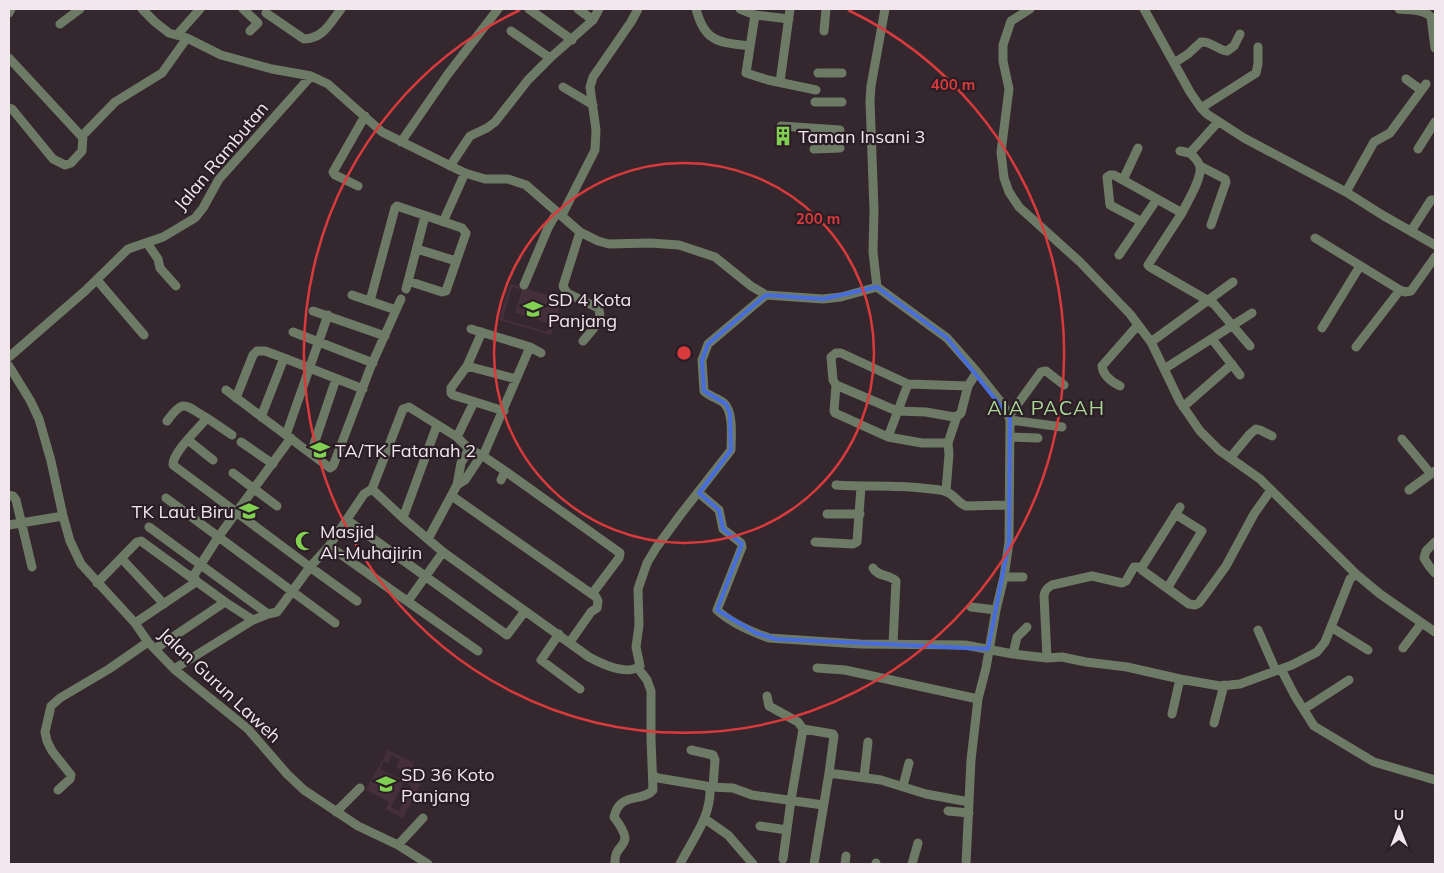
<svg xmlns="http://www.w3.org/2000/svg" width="1444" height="873" font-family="Mulish,sans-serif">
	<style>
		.built { fill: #442f3a; fill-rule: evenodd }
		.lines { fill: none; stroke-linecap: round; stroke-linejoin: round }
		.minor { stroke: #6d7a66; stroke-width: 9 }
		.marked { fill: none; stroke: #476ddc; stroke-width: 4; stroke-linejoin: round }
		.ring { fill: none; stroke: #d93b3c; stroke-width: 2.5 }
		.labels { text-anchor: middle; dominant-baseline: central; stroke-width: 4.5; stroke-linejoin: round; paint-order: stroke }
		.poi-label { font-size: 18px; fill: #f1e7ec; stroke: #2b1d25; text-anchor: start }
		.street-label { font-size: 18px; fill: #f1e7ec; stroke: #2b1d25 }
		.quarter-label { font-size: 20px; letter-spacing: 1px; fill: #abd796; stroke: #2b1d25 }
		.centre { fill: #d93b3c; stroke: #2b1d25; stroke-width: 2.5 }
		.ring-label { font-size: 15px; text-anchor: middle; font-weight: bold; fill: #d93b3c; stroke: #2b1d25; stroke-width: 4.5; stroke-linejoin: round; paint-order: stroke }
	</style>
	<rect width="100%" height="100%" fill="#35272e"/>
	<path class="built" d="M510,284L562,299L551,335L499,320ZM512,287L522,290L515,313L549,323L547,332L503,319Z
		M388,750L414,763L407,777L421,784L403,818L385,809L389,802L366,790ZM392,755L400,760L396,767L406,773L402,780L380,769L384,761L388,763ZM404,782L412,786L399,811L391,807Z"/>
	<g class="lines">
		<path class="minor" d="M142,9L155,22L169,33L187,38L221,55L272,69L311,76L328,84L382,132L465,173L485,179H508L526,185L580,232L598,241L609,244L650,243L679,245L715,257L751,286L766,295L823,299L841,297L877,287
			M243,9L258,23L250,31
			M529,9L572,40
			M578,9L593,20
			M696,9C705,43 719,42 750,46
			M740,9L755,15L789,19
			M885,9L871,86L870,101L874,210L873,252L877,287L947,338L977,372L1004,406L1010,420L1009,542L1004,577L996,610L986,668L978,699L971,760L966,864
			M1030,9L1011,21L1003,45V61L1009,89L1001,152L1004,178L1009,192L1019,207L1080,262L1130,314L1151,342L1180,402L1200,431L1219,450L1260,479L1356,574
			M1144,9L1190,92L1201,108L1207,114L1244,138L1346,192L1384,216L1435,245
			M1399,9C1409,10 1424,9 1431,17L1435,48
			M9,13L11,9
			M266,13L304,39C323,39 331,22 341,9
			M755,15L746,73L768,80L816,90
			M60,24L80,9
			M511,31L550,58
			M824,31L826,9
			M177,35L200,9
			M9,58L83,138
			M1174,63L1188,54L1201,42C1211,41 1218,50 1227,51L1234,46L1240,34
			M818,73H842
			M1406,79L1421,90
			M780,82L790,9
			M563,87L593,105
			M815,102H842
			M9,108L12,109L53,159L65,165L71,163L82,151L83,135L115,102L162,73L187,38
			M1201,108L1256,73L1258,64V47
			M781,126L840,130
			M401,142L448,74L498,9
			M814,149L840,148
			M1418,149L1435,122
			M1180,151L1190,153
			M450,166L470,136L487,128L495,122L528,80L550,58L593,20L599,9
			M1200,166L1225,179L1226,182L1211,225
			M1123,180L1138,148
			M358,186L335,175L333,172L365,116
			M1346,192L1374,142L1390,133L1426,84
			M1182,213C1187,202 1202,179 1200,167C1199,161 1194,157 1190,153L1218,122
			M562,215L595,150L596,130L590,87L593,77L631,22L638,9
			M443,222L465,173
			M1142,222L1110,205L1107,177L1110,175H1114L1157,199
			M1411,231L1431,200H1435
			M580,232L563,286L567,293L598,308C605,320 590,332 583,341
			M1315,238L1400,290
			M147,243L158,259L160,268L176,286
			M417,249L456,261
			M1119,255L1157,199L1182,213L1148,265L1150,267L1214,304L1250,346
			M97,280L144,335
			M524,285L548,228L557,212
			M406,289L425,216
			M352,295L396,310
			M370,301L395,208L397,206L462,228L466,233L446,291L442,292L408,281
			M313,311L385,336
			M1322,328L1360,266
			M471,329L530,347L541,353
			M293,332L373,363
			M482,332L467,366L516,379
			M1212,339L1240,375
			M1151,342L1233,282
			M1356,347L1400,290L1405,292L1411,291L1435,257
			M9,357L85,291L128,249L163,237L195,218L203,208L219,179L229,168L311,76
			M9,366L30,400L39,419L51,461L63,516L70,541L81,564L135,623L148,642L174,669L248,729L287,774L304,790L358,826L398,845L428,864
			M467,366L451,388V393L453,395L504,411
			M1164,369L1252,313
			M908,384L841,353H836L831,357L833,380L836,385L834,411L835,413L888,437L922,443H948
			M836,385L897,411L926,412L954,417L959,415L961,413L968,386L977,372
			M1120,386C1112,382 1103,376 1102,366L1138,325
			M226,390L330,468L333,466L371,366L401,299
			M236,398L253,355L257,351H265L284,358L363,389
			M1183,407L1232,364
			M1009,416L1041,372L1046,371L1064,385
			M261,417L284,358
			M1010,420L1062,427
			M167,421C184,398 184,405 207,418
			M232,435L207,418C199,428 172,453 173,465L310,567L329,546L364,494L372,489L403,409L409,407L457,437L469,449L483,456L530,347
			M286,435L328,315
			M457,437L474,402
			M888,437L908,384L968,386
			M1010,437L1038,438
			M1402,439L1431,474
			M188,440L213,460
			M241,442L273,464
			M311,453L336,379
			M483,456L505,471L501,480
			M1230,458L1250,434L1256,429L1260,430L1272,436
			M505,471L620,553L619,558L592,594
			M233,473L277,506
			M457,485L461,463L469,449
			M836,485C864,487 893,485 921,488C929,489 937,489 944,491C954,493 957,503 966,506L1009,505
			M372,489L403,518L443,552L589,657C602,664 627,676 640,666L636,647L639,625L638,589L647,563L656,548L681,514L731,450C731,437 734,413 724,403C718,398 710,397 704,391L702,360L708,344L766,295
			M1409,490L1435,471
			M946,491L949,454L948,443L957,416
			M699,493L719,510L723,529L741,543L742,547L717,610C730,622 752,632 769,638L860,644L965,645L1013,654L1047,658L1062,657L1086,662L1127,667L1180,679L1220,686L1240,684L1292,665L1317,652L1325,642L1350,579L1356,574L1380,594L1435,632
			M9,495L13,496L16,500L32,567
			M452,496L596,597L598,601L597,608L591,612L570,642
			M166,498L335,623
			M1180,507L1142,567V570L1189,604L1195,605L1199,603L1226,566L1254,514L1271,490
			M827,514H860
			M403,518L437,425
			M347,520L507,635L525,611
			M9,525L63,516
			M149,527L268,614
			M428,539L457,485L465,480L481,456
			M815,542L853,544L857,542L861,487
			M1435,542L1426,551L1424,558L1429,566L1435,573
			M329,546L478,651
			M122,559L164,604
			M873,568C878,577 889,574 896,581L893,644
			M1004,577H1023
			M97,583L137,542L141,541L225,602L253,620
			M1168,587L1202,531L1175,514
			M408,601L443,552
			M971,607L996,610
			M135,623L196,582L194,575L219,536L291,438
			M1331,627L1368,650
			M1258,630L1276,671
			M559,634L541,660L580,689
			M1403,648L1421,624
			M155,649L225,602
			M1013,654L1017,637L1027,627
			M1047,658L1044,596C1045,590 1047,588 1052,585L1092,576L1122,583L1126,581L1134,567H1142
			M817,668L845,670L978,699
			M174,669L253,620L268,614L277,612L310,567L357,601
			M1281,669L1295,696L1314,726L1374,762L1435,780
			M767,696L769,706L798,722L803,729L791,800L783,859
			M1304,709L1349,680
			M1172,714L1180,679
			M1214,723L1224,685
			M803,729L833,734L834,736L829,773
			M691,750L713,755L715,760L713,787
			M653,775L658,778L706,786L710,789C711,817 692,840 680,864
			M864,777L868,742
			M903,786L909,763
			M709,787L733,788L752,795L823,805
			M58,790L70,779L71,775L52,751L47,741L45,732L51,706L60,698L109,669L148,642
			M948,811L969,813
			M336,812L360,788
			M705,819L728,835L753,864
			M760,826L787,830
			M398,845L423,818
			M615,864C613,840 639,850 614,817C620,791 642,803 653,790L651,739V691L647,680L638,668
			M814,864L829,773L881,780L926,794L969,802
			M845,864L846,856
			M876,864V863
			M912,864L918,843"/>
	</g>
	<path class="marked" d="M877,287L947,338L1010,418L1009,542L988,649L776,639L756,633L717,610L742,544L723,529L719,510L699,493L731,450L730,413L726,404L704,391L702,360L708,344L766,295L823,299Z"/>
	<g class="ring">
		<circle cx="684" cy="353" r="190"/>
		<path d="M848 10A380 380 0 1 1 520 10"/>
	</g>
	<defs>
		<symbol id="building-bare" viewBox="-9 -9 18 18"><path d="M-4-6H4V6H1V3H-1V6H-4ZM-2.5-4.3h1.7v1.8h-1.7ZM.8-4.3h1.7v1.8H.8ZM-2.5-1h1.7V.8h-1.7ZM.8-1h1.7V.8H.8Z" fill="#80d051" stroke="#2b1d25" stroke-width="2.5" paint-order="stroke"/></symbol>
		<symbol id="school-bare" viewBox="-9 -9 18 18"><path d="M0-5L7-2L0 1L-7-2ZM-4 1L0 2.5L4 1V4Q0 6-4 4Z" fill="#80d051" stroke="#2b1d25" stroke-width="2.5" paint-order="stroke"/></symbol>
		<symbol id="mosque-bare" viewBox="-9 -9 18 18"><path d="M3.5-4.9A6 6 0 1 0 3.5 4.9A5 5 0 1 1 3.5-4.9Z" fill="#80d051" stroke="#2b1d25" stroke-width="2.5" paint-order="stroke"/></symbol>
	</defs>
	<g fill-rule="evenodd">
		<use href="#building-bare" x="769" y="122" width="28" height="28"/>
		<use href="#school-bare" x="519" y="295" width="28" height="28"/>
		<use href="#school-bare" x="306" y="436" width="28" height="28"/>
		<use href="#school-bare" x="235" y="497" width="28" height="28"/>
		<use href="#mosque-bare" x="291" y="527" width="28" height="28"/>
		<use href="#school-bare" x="372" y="770" width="28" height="28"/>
	</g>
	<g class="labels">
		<g class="poi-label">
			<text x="798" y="136">Taman Insani 3</text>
			<text x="548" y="299">SD 4 Kota<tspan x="548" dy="21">Panjang</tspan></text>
			<text x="335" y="450">TA/TK Fatanah 2</text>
			<text x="234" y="511" text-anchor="end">TK Laut Biru</text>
			<text x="320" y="531">Masjid<tspan x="320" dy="21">Al-Muhajirin</tspan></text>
			<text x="401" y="774">SD 36 Koto<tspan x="401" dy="21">Panjang</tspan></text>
		</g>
		<g class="street-label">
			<text transform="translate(221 156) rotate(-50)">Jalan Rambutan</text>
			<text transform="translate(220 685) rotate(43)">Jalan Gurun Laweh</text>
		</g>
		<g class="quarter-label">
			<text x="1046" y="407">AIA PACAH</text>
		</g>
	</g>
	<circle cx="684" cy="353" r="8" class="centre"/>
	<g class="ring-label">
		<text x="953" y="90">400 m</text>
		<text x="818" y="224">200 m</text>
	</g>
	<rect width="1444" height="873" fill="none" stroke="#f1e7ec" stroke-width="20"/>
	<g transform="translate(1399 828)" stroke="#2b1d25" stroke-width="4" paint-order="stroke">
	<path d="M0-4L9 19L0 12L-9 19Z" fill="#f1e7ec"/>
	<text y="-8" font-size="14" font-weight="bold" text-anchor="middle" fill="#f1e7ec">U</text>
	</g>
</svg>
